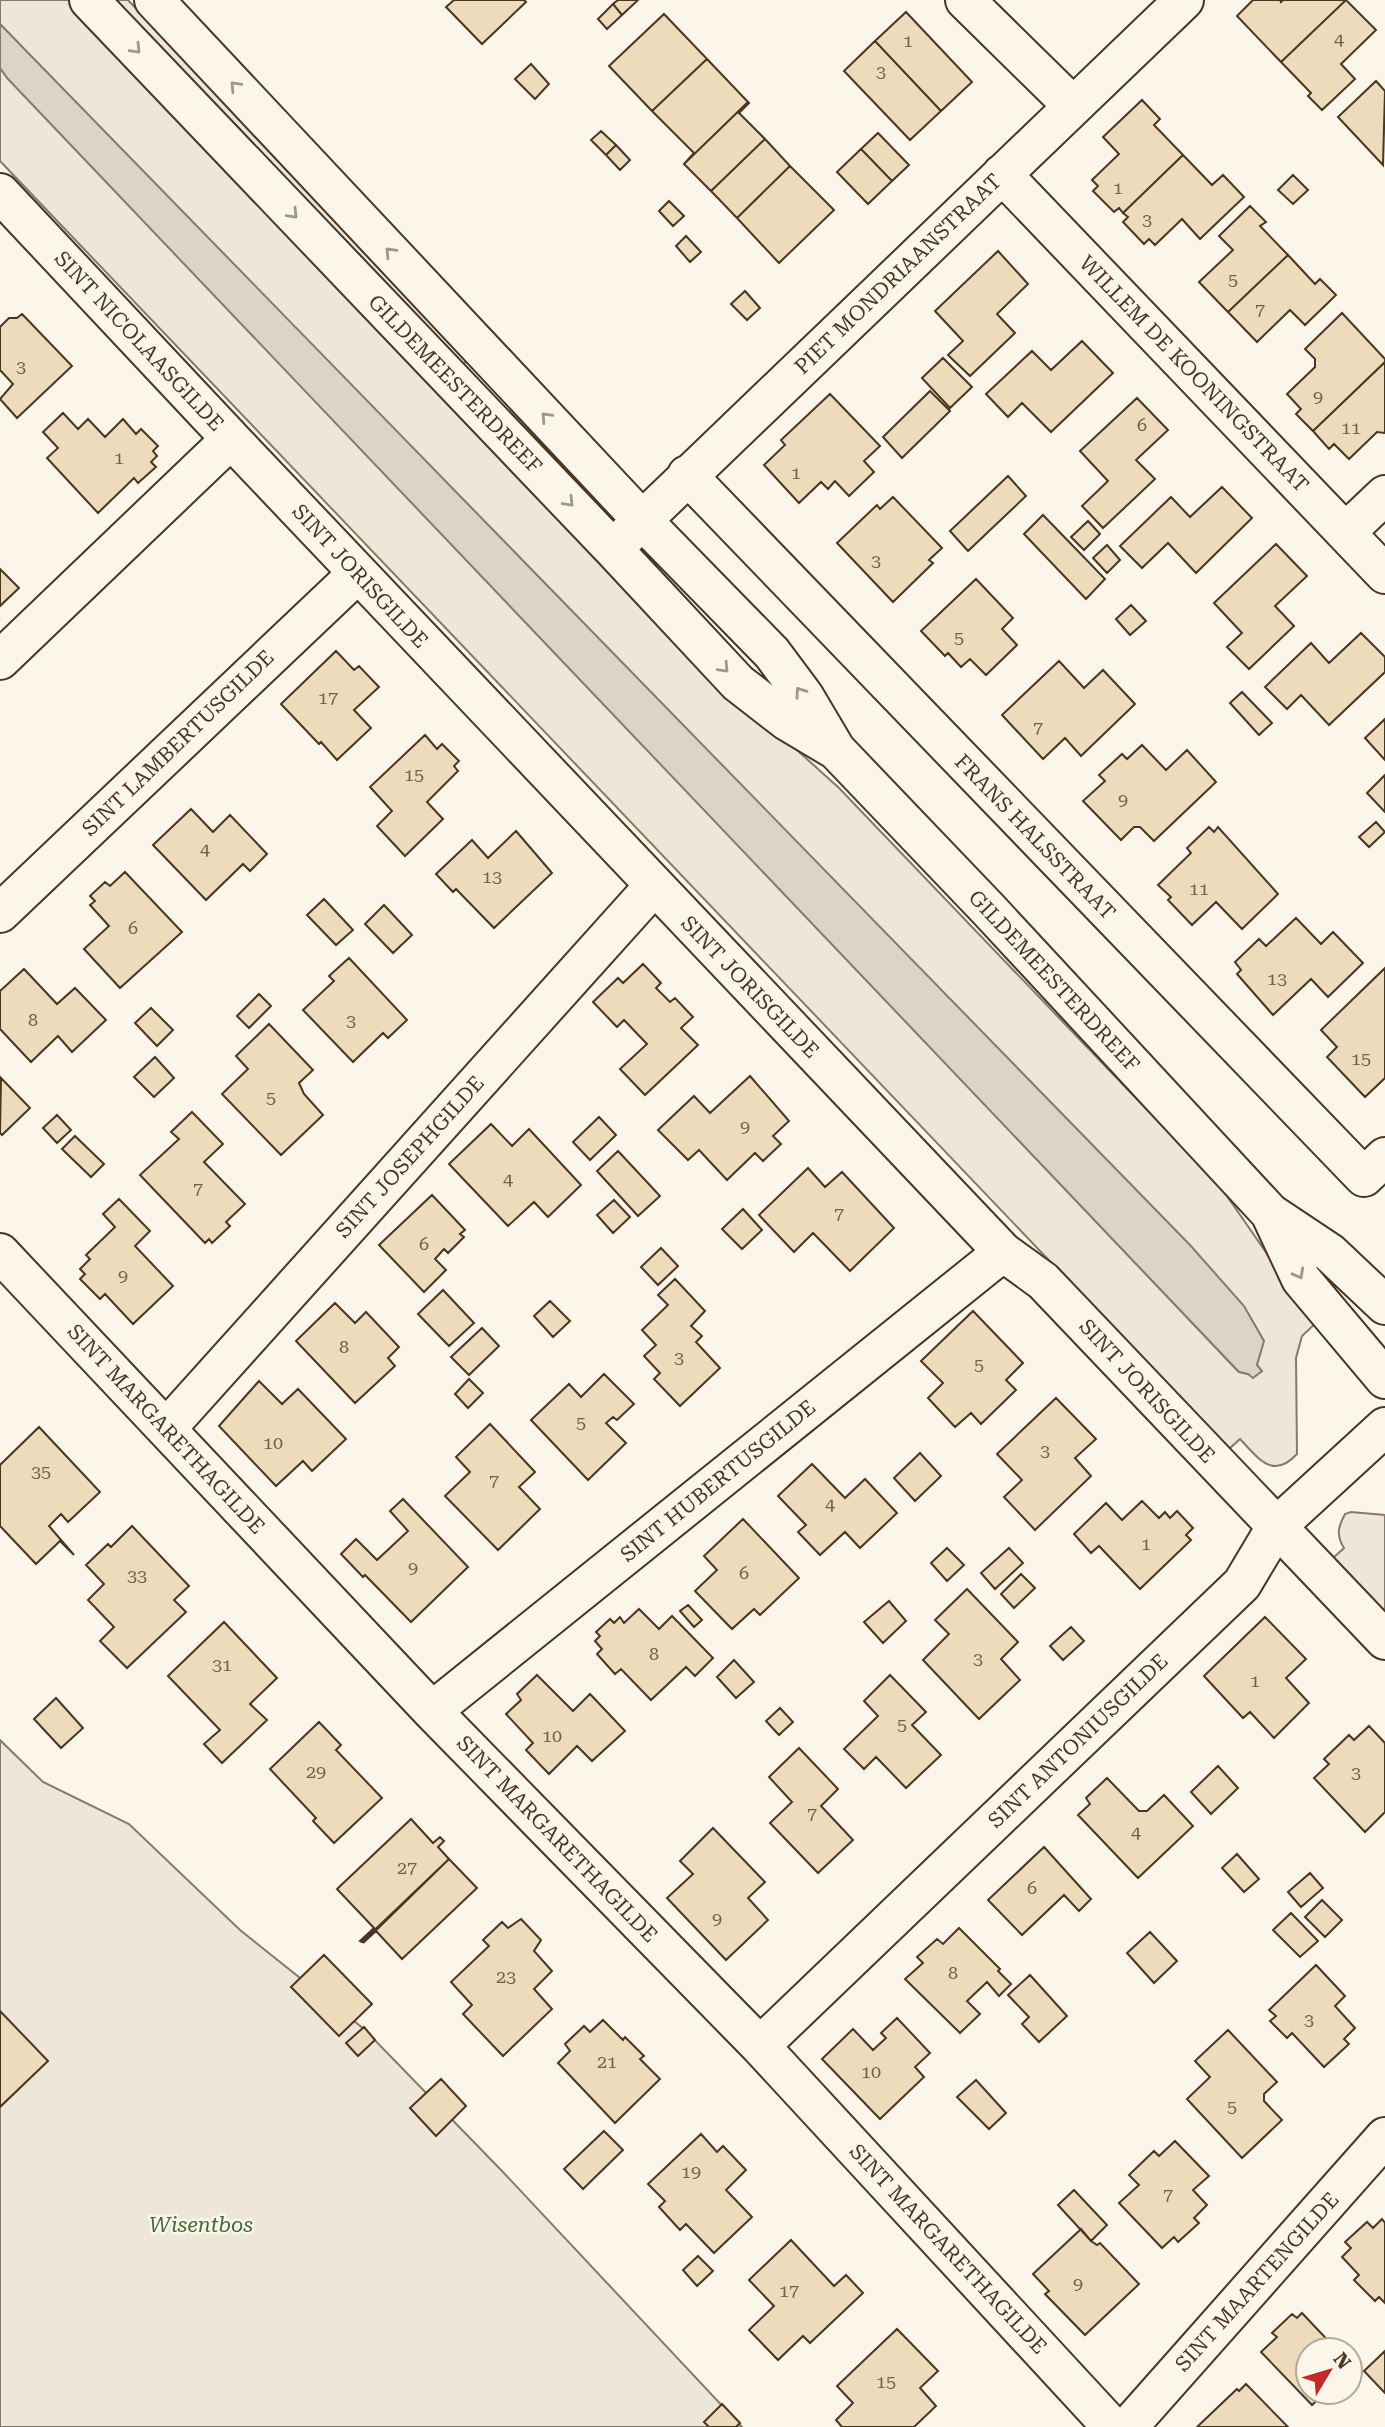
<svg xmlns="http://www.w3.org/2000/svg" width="1385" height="2427" font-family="'Roboto Serif',serif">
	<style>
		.green { fill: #ede6d9; stroke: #887966; stroke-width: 2 }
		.water { fill: #dcd4c6; stroke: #887966; stroke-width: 2 }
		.building { fill: #ecdcbc; stroke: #4a3520; stroke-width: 2 }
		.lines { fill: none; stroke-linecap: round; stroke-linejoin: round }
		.minor-casing { stroke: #4a3520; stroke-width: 42 }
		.minor { stroke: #fbf6e9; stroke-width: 38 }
		.oneway { stroke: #a29684 }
		.labels { text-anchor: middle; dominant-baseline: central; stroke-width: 5; stroke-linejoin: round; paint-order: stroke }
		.number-label { font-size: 18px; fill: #725f47 }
		.street-label { font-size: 21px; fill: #4a3520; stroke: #fbf6e9 }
		.park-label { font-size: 21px; font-style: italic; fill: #436837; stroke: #fbf6e9 }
	</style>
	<rect width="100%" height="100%" fill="#fbf6e9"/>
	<path class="green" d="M0,0H72L725,685L839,788L1220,1186L1290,1287L1317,1322L1302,1336L1296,1358L1297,1454C1273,1480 1259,1459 1240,1439L1229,1449L0,161V68L1238,1371L1248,1374L1261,1371L0,24Z
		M110,0H128L470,358L460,367Z
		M1351,1512L1385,1515V1613L1333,1558L1344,1548C1336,1535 1338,1527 1345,1514Z
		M0,1740L43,1782L129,1824L240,1930L364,2029L502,2171L742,2427H0Z"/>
	<path class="water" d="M0,24L1190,1245L1244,1306L1264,1341L1257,1365L1262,1371L1253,1378L1248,1374L1239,1372L8,79L0,68Z"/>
	<path class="building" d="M454,0H524L526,2L482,44L446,7Z
		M618,0H638L622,15L613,4Z
		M1253,0H1280L1281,2L1283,0H1346L1281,62L1237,16Z
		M1346,0L1376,30L1341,64L1355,79L1322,110L1308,96L1311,93L1281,62Z
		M613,4L622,15L607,29L598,19Z
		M906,12L972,82L941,111L875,41Z
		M664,14L707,59L652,111L609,66Z
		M875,41L941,111L910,140L844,71Z
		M707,59L748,102L684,164L694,153L652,111Z
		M531,64L549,84L535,99L515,79Z
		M1376,81L1385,91L1383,165L1338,117Z
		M1142,100L1160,119L1154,125L1183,155L1123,213L1119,208L1114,212L1093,191L1098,186L1092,180L1119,154L1103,137Z
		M748,102L749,103L739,113L765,139L711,191L684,164Z
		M601,131L616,145L606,155L591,140Z
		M878,133L909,165L892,181L861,149Z
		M765,139L790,166L737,218L711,191Z
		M616,145L630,160L620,170L606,155Z
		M861,149L892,181L868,204L837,172Z
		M1183,155L1212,185L1223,175L1244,197L1200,239L1182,219L1155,245L1149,239L1144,244L1123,222L1128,217L1123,213Z
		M790,166L834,210L779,263L737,218Z
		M1293,175L1308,190L1293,204L1278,190Z
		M669,201L684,216L673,226L659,211Z
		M1250,206L1266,222L1260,226L1288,255L1228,312L1199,282L1233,250L1219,236Z
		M686,236L701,252L690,262L676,246Z
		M998,251L1028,284L997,314L1015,333L970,376L948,355L963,341L935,311Z
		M1288,255L1315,284L1320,279L1336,295L1305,325L1290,310L1257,342L1228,312Z
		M745,291L760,308L747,320L731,304Z
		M1342,313L1385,359V362L1313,431L1296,414L1301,409L1287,394L1315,367V359L1305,349Z
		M22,314L72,366L17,418L0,399L13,384L0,370V327L9,318H17Z
		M1082,341L1113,373L1051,432L1022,403L1008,417L986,394L1032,351L1051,370Z
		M943,358L972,387L950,408L922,378Z
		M1385,362V433L1377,432L1349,459L1334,444L1329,449L1313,431Z
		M930,391L950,411L902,458L883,437Z
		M830,394L880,446L864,461L874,472L849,496L835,481L828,489L821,482L799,503L764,465L785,445L781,440Z
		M1137,398L1168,430L1136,460L1155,479L1103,528L1082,506L1108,481L1080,451Z
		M63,413L78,429L88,419L105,437L123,419L136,434L141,429L158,446L153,451L157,456L151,462L156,467L138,483L134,478L98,513L47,458L58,448L43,432Z
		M1008,476L1026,496L968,551L950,531Z
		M1222,487L1252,518L1196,573L1168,543L1142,568L1120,546L1171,497L1190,517Z
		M893,497L942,548L929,560L933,563L893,602L837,543L877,505L880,509Z
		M1043,515L1105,579L1086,599L1024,534Z
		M1088,521L1100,534L1084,550L1071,537Z
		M1276,544L1307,576L1275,606L1294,626L1249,669L1227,647L1242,633L1214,603Z
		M1107,545L1120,560L1107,573L1093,558Z
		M0,569L19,588L0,606Z
		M976,579L1013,618L1002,629L1017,645L986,675L970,659L961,667L948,653L945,656L921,631Z
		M1131,605L1146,621L1130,635L1116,619Z
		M1361,633L1385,657V672L1329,725L1301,695L1287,709L1265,687L1311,643L1329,663Z
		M336,651L354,670L359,666L379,687L354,710L371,728L337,760L321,742L319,744L281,704Z
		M1059,661L1084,688L1103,670L1135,704L1081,756L1065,738L1043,759L1002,715Z
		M1242,692L1272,723L1259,735L1230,703Z
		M1385,719V760L1365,738Z
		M425,735L437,749L442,744L459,761L454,766L458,771L427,802L443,819L405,856L377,826L392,811L370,787Z
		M1142,745L1166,770L1187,750L1216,782L1154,841L1140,827H1134L1121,840L1083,801L1105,781L1099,775L1122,754L1127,759Z
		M1385,775V812L1367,793Z
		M191,809L213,832L230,815L267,854L250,871L243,864L206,900L153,845Z
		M1376,822L1385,832L1369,847L1359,837Z
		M1209,827L1214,832L1218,827L1278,894L1242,929L1216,902L1192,925L1168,900L1171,897L1158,885L1191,853L1187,848Z
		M516,831L552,873L494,928L456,889L453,892L436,874L472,840L488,858Z
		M125,872L182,932L120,988L84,949L109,926L90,905L95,901L90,896L105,882L110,886Z
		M324,899L353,930L336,945L307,915Z
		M384,905L412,935L393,953L365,924Z
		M1296,918L1321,944L1333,932L1363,963L1328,997L1311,979L1273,1015L1237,974L1241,970L1235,962L1259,939L1266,946Z
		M349,958L407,1020L388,1038L383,1033L353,1062L303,1010L334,981L329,976Z
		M643,964L661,983L656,988L670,1002L675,998L693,1017L681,1028L698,1045L645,1095L620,1069L647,1044L624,1020L617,1027L593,1002L618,978L623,983Z
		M1385,968V1078L1365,1097L1327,1057L1337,1047L1321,1030Z
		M24,969L57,1004L75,988L106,1020L72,1052L58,1036L31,1062L0,1029V991Z
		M259,994L271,1006L249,1028L237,1016Z
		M151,1008L173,1030L157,1046L135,1023Z
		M269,1024L313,1070L299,1083L304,1094L323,1115L281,1155L222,1094L248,1069L236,1056Z
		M155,1057L174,1078L154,1097L134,1077Z
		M750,1076L789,1121L773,1136L781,1144L763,1161L755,1153L727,1180L699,1150L688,1160L658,1130L694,1096L710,1113Z
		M1,1078L30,1108L2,1135L0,1133Z
		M192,1112L223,1144L204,1162L245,1204L226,1222L230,1226L212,1243L209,1239L205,1243L140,1175L179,1139L171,1132Z
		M57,1115L71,1130L57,1143L43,1128Z
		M599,1117L616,1135L590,1160L573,1142Z
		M491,1124L512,1146L529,1129L581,1185L548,1217L534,1202L508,1226L449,1164Z
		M75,1136L104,1164L91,1177L62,1149Z
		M618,1151L660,1196L638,1216L597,1171Z
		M808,1168L825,1187L842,1172L894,1228L850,1271L813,1233L794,1252L759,1215Z
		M432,1195L465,1230L460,1234L464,1237L448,1253L444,1249L435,1259L446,1270L424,1292L379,1245Z
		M119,1199L150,1231L135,1246L173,1286L133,1324L105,1294L100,1299L80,1279L85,1274L80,1269L90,1259L86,1255L115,1227L103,1214Z
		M614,1200L630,1217L613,1233L597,1215Z
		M743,1209L762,1230L742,1249L722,1229Z
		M661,1248L678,1266L658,1285L641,1267Z
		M675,1279L705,1311L691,1326L702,1336L696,1342L720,1368L680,1406L654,1379L660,1373L644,1356L656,1345L642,1330L668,1305L658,1295Z
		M443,1290L474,1323L449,1346L418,1314Z
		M550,1301L570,1321L553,1337L534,1316Z
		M335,1303L355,1323L366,1312L399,1347L388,1358L395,1366L355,1403L296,1341Z
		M973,1311L1023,1363L1006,1380L1016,1390L981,1424L971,1413L955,1427L928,1398L943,1383L921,1361Z
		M482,1328L499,1346L469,1375L451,1357Z
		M604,1374L634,1404L617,1420L613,1417L606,1423L626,1443L588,1480L531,1420L569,1384L581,1397Z
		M469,1379L483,1393L468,1408L455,1394Z
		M259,1381L282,1404L298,1389L346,1439L312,1471L303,1461L276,1486L219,1426Z
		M1056,1398L1096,1439L1075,1458L1091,1476L1035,1530L1004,1497L1022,1480L997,1454Z
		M490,1424L535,1472L519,1487L540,1509L498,1550L445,1496L470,1472L456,1457Z
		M39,1427L100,1492L68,1522L61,1514L49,1526L74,1555L60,1541L36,1564L0,1526V1465Z
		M920,1453L941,1476L915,1501L894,1478Z
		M812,1464L845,1498L865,1479L897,1513L860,1548L845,1532L820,1555L798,1532L806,1525L778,1496Z
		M403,1499L468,1567L411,1622L365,1575L363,1577L341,1554L356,1539L377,1560L408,1531L390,1511Z
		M1142,1501L1159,1518L1165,1512L1170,1518L1177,1511L1193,1528L1186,1535L1191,1540L1140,1589L1099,1546L1091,1553L1074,1534L1106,1503L1122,1520Z
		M743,1519L799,1578L760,1615L754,1609L732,1629L695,1591L717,1570L704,1556Z
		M132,1526L189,1586L174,1600L186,1612L127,1668L100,1641L114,1627L88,1600L104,1584L86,1565L108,1544L111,1547Z
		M947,1548L964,1565L947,1581L931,1563Z
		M1009,1548L1023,1563L995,1589L981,1573Z
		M1021,1574L1035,1588L1014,1608L1001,1594Z
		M967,1589L1018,1642L1001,1659L1020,1680L979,1719L923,1660L949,1634L935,1620Z
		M889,1601L906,1621L883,1643L864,1622Z
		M688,1605L702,1620L694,1627L680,1611Z
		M639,1609L659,1629L672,1616L713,1658L695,1676L686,1667L651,1700L621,1669L615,1674L597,1654L602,1649L595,1641L600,1636L596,1632L610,1619L614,1623L620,1617L624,1623Z
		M1265,1617L1306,1659L1286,1678L1309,1703L1274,1738L1250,1712L1243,1718L1204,1676Z
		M224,1622L277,1678L250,1704L267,1720L222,1763L204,1744L220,1730L168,1676Z
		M1071,1627L1084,1641L1063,1660L1050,1646Z
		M734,1660L754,1682L736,1698L717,1677Z
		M537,1675L573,1711L590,1694L625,1731L592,1761L577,1746L549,1774L526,1750L533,1743L506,1714L521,1700L517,1694Z
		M890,1675L926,1712L912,1725L941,1755L906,1788L876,1757L864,1769L844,1749L878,1716L864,1701Z
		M56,1698L83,1728L61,1748L34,1719Z
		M780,1708L793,1722L779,1735L766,1721Z
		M319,1722L341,1745L336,1750L382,1798L334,1843L313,1821L316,1818L270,1769Z
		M1369,1726L1385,1743V1812L1365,1832L1314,1778L1329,1764L1324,1759L1349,1735L1354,1740Z
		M799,1748L838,1789L821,1806L853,1840L818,1873L770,1823L792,1802L769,1777Z
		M1218,1766L1238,1788L1211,1814L1191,1792Z
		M1107,1778L1139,1811H1147L1164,1795L1193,1826L1138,1878L1078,1815L1090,1804L1086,1798Z
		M411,1819L433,1843L440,1837L444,1841L438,1847L449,1859L362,1942L360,1941L374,1928L337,1889Z
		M713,1828L765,1882L748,1898L768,1920L726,1960L667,1898L693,1874L680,1861Z
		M1044,1847L1091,1899L1079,1911L1064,1895L1022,1935L988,1900Z
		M1237,1854L1259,1879L1244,1892L1222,1868Z
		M449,1859L477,1888L402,1959L376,1931L363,1943Z
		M1310,1873L1323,1888L1301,1907L1288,1892Z
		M1322,1900L1342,1920L1325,1937L1305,1917Z
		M1291,1913L1318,1941L1300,1957L1273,1930Z
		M521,1919L541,1940L534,1951L552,1971L534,1989L552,2009L503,2056L463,2014L472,2005L451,1982L489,1946L483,1940L502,1922L508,1928Z
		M959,1928L1000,1969L998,1971L1011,1984L999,1996L987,1982L967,2001L980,2014L960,2033L905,1979L923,1963L917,1957L937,1939L943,1944Z
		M1150,1932L1177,1961L1154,1983L1127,1953Z
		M324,1955L372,2004L339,2036L291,1987Z
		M1316,1965L1345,1996L1335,2006L1355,2028L1344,2039L1349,2044L1324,2067L1292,2033L1287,2038L1270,2021L1276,2016L1269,2010Z
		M1030,1975L1067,2016L1039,2042L1022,2024L1029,2017L1008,1995Z
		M0,2011L48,2061L0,2107Z
		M897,2018L930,2053L915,2067L924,2077L880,2119L822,2059L853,2029L873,2050L886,2038L881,2033Z
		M603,2020L623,2040L625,2037L644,2056L640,2059L660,2079L615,2123L558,2063L570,2051L565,2044L584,2026L590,2032Z
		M364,2027L375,2040L358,2056L346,2043Z
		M1228,2030L1277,2082L1264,2094V2101L1282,2120L1242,2158L1187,2099L1210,2077L1195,2061Z
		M441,2079L466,2106L436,2136L410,2108Z
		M976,2080L1006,2113L989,2129L957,2097Z
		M604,2131L623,2150L583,2189L564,2169Z
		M701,2134L717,2152L723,2146L746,2170L726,2190L752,2217L714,2253L686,2224L680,2230L659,2207L665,2201L648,2184Z
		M1175,2141L1209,2176L1193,2190L1207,2205L1194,2218L1199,2223L1178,2242L1174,2237L1162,2248L1119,2203L1139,2185L1129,2175L1154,2151L1159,2156Z
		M1074,2190L1107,2225L1091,2241L1058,2205Z
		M1382,2219L1385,2223V2303L1379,2297L1375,2301L1354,2280L1359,2275L1342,2257L1351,2248L1345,2242L1367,2222L1373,2228Z
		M1081,2229L1091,2241L1097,2245L1100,2243L1139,2284L1085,2335L1045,2294L1049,2291L1033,2274Z
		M791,2240L834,2286L846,2275L863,2293L810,2343L803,2336L778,2360L749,2330L774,2306L749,2280Z
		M698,2256L713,2271L697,2286L683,2270Z
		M1302,2313L1337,2350H1308V2392H1326L1312,2405L1261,2352L1277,2337L1272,2333L1292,2314L1297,2318Z
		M897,2329L938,2371L920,2388L936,2406L914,2427H842L836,2420L853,2403L837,2386Z
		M1385,2351V2393L1364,2371Z
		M1246,2384L1288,2427H1197L1237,2389L1239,2391Z
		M722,2404L740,2423L736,2427H709L704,2422Z"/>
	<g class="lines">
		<defs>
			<path id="minor" d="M89,0L613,549L738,683L787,721L834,749
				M154,0L641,519L772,653L804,696L836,750L989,910L1270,1213L1330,1253L1385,1305
				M965,0L1073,106
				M1002,174L1385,574
				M0,193L231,439L0,660
				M231,439L1003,1252L1043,1281L1385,1640
				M687,475L1364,1177L1385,1157
				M1346,532L1385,495
				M625,537L1184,0
				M0,913L357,574
				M1270,1213L1301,1279L1385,1379
				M0,1253L432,1711L760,2046L1112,2427
				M166,1429L654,886
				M432,1711L1003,1252
				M760,2046L1242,1584L1276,1527L1385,1427
				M1128,2427L1385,2137"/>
		</defs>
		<use href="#minor" class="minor-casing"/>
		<use href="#minor" class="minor"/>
	</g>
	<defs><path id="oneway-chevron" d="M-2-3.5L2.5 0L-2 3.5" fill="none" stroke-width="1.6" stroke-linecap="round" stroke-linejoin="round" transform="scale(1.75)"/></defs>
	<g class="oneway">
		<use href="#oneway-chevron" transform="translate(136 49) rotate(46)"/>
		<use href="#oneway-chevron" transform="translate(235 86) rotate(-133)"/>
		<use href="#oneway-chevron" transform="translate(293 214) rotate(46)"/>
		<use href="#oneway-chevron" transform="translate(390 252) rotate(-133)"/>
		<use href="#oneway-chevron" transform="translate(546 417) rotate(-133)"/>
		<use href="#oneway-chevron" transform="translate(569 502) rotate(46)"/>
		<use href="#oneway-chevron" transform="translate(724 668) rotate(47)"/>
		<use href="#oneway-chevron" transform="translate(800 692) rotate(-125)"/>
		<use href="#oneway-chevron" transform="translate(1299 1274) rotate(61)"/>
	</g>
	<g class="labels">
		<g class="number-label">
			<text x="1339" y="38">4</text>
			<text x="908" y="40">1</text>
			<text x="881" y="71">3</text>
			<text x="1118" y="187">1</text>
			<text x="1147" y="219">3</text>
			<text x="1233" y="279">5</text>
			<text x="1260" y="309">7</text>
			<text x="21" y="366">3</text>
			<text x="1318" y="396">9</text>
			<text x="1142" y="424">6</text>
			<text x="1351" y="427">11</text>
			<text x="119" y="457">1</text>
			<text x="796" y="472">1</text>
			<text x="876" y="560">3</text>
			<text x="959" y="637">5</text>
			<text x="328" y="697">17</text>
			<text x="1038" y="727">7</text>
			<text x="414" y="774">15</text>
			<text x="1123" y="799">9</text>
			<text x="205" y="848">4</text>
			<text x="492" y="876">13</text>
			<text x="1199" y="888">11</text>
			<text x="133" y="927">6</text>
			<text x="1277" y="978">13</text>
			<text x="33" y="1019">8</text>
			<text x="351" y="1020">3</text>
			<text x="1361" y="1058">15</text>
			<text x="271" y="1097">5</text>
			<text x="745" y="1126">9</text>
			<text x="508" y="1178">4</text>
			<text x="198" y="1188">7</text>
			<text x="839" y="1213">7</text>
			<text x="424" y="1243">6</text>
			<text x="123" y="1275">9</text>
			<text x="344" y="1346">8</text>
			<text x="679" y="1357">3</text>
			<text x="979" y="1364">5</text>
			<text x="581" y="1422">5</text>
			<text x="273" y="1442">10</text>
			<text x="1045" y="1450">3</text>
			<text x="41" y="1471">35</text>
			<text x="494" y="1480">7</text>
			<text x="830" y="1503">4</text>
			<text x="1146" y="1543">1</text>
			<text x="413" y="1567">9</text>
			<text x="744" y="1572">6</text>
			<text x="137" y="1575">33</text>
			<text x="654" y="1653">8</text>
			<text x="978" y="1658">3</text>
			<text x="222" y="1664">31</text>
			<text x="1255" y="1680">1</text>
			<text x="902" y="1724">5</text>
			<text x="552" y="1735">10</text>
			<text x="316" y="1771">29</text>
			<text x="1356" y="1772">3</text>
			<text x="812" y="1813">7</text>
			<text x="1136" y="1831">4</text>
			<text x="407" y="1867">27</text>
			<text x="1032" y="1887">6</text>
			<text x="717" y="1918">9</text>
			<text x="953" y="1972">8</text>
			<text x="506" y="1976">23</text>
			<text x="1309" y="2019">3</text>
			<text x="607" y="2061">21</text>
			<text x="871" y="2071">10</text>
			<text x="1232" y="2106">5</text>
			<text x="691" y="2171">19</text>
			<text x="1168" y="2194">7</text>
			<text x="1078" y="2283">9</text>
			<text x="789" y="2290">17</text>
			<text x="886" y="2381">15</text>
		</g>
		<g class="street-label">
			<text transform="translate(898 274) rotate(-44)">PIET MONDRIAANSTRAAT</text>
			<text transform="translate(139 341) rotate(47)">SINT NICOLAASGILDE</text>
			<text transform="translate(1194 374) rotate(46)">WILLEM DE KOONINGSTRAAT</text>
			<text transform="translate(455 384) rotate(46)">GILDEMEESTERDREEF</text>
			<text transform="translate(360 576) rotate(47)">SINT JORISGILDE</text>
			<text transform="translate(178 743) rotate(-44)">SINT LAMBERTUSGILDE</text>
			<text transform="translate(1035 837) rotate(46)">FRANS HALSSTRAAT</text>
			<text transform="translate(1054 981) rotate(47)">GILDEMEESTERDREEF</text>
			<text transform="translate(750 987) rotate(46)">SINT JORISGILDE</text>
			<text transform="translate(410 1157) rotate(-48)">SINT JOSEPHGILDE</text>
			<text transform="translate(1147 1391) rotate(47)">SINT JORISGILDE</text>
			<text transform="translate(166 1429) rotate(47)">SINT MARGARETHAGILDE</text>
			<text transform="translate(718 1481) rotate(-39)">SINT HUBERTUSGILDE</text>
			<text transform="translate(1078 1741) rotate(-44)">SINT ANTONIUSGILDE</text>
			<text transform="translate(557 1839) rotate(46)">SINT MARGARETHAGILDE</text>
			<text transform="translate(948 2249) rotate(47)">SINT MARGARETHAGILDE</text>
			<text transform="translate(1257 2282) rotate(-48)">SINT MAARTENGILDE</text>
		</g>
		<g class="park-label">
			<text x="201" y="2225">Wisentbos</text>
		</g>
	</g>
	<g transform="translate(1329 2371) rotate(52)"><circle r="33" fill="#fbf6e9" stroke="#b4a999" stroke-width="2"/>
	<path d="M0-5L12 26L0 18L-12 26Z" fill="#c62828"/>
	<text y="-10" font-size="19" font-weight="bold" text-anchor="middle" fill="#4a3520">N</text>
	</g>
</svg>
